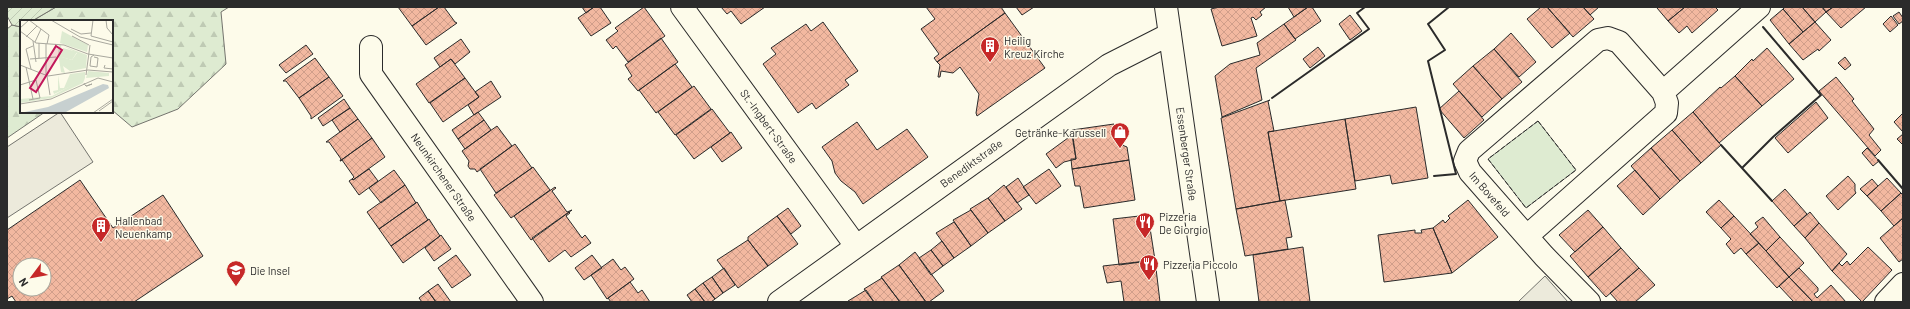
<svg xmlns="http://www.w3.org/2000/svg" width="1910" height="309" font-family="Barlow,sans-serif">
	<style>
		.green { fill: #deebd1; stroke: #74746e }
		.forest { fill: url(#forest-firs); stroke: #74746e }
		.garden { fill: url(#garden-furrows); stroke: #74746e }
		.parking { fill: #eceadb; stroke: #74746e }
		.building { fill: url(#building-cross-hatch); stroke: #2b2b2b; fill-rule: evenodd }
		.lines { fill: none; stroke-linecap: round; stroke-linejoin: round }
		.street-casing { stroke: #2b2b2b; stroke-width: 24 }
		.street { stroke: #fdfbea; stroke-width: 22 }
		.fence { stroke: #2b2b2b; stroke-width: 1; stroke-dasharray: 5 2; stroke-linecap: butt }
		.wall { stroke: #2b2b2b; stroke-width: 2 }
		.labels { text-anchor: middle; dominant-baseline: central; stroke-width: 3; stroke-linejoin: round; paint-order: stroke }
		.poi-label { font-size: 11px; fill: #2b2b2b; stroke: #fdfbea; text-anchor: start }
		.street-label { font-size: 11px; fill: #2b2b2b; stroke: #fdfbea }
		.inset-road { fill: none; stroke: #a9a89e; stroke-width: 1 }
		.view { fill: #c2185b; fill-opacity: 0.15; stroke: #c2185b; stroke-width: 2 }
		.inset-edge { fill: none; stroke: #2b2b2b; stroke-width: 2 }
	</style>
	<defs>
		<pattern id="forest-firs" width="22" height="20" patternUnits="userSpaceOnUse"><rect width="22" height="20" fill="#deebd1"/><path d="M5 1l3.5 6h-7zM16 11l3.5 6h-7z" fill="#bfcab4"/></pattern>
		<pattern id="garden-furrows" width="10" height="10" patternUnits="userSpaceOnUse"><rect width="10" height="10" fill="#deebd1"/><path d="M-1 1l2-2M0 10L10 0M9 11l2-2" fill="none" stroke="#bfcab4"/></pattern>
		<pattern id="building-cross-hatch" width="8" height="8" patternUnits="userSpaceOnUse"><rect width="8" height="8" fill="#f2b8a0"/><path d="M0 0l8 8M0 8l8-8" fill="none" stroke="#d09e8a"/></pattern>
	</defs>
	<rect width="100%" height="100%" fill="#fdfbea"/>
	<path class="green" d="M1538,121L1576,170L1526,208L1488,159Z"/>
	<path class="forest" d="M56,7H229L221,12L226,64L178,109L132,127L112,110V21H32Z
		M12,25L21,27V112H45L7,138V29Z"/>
	<path class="garden" d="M7,7H56L32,21H21V27L12,25L7,16Z"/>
	<path class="parking" d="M60,112L93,162L7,218V147Z
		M1545,276L1568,302H1518Z"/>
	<path class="building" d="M398,7H439L412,26Z
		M439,7H444L455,22L457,23L426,45L412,26Z
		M582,7H594L586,13Z
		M594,7H600L611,23L591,36L578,18Z
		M644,7L665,36L628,62L616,46L613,49L606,40L618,31L615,28Z
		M721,7H765L741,24L731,11L727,14Z
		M926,7H1001L1005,13L937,62L934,58L939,54L921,29L935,19Z
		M1016,7H1034L1022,15Z
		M1219,7H1266L1260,12L1262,15L1256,20L1253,17L1251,18L1257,36L1222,46L1211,9Z
		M1288,7H1308L1294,17Z
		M1308,7H1312L1321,21L1295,39L1284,24Z
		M1541,7H1547L1570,33L1552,48L1527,19Z
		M1547,7H1583L1594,19L1573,37Z
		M1583,7H1599L1590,15Z
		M1659,7H1685L1668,21L1657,8Z
		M1685,7H1715L1718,10L1692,33L1687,26L1679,33L1668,21Z
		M1785,7H1802L1815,22L1803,32L1783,9Z
		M1802,7H1822L1826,12L1815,22Z
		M1822,7H1833L1826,12Z
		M1833,7H1866L1841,28L1826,12Z
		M1783,9L1803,32L1789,44L1770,20Z
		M1899,12L1903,18V21L1899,24L1893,16Z
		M1005,13L1045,68L977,116L976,113L979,94L960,67L953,73L941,71L940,77H938L940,65L937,62Z
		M1350,15L1362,31L1350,40L1339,24Z
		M1891,16L1898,25L1890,32L1883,24Z
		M823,22L858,71L845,80L849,85L816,109L812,103L798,113L763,64L776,54L771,48L806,24L811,31Z
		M1815,22L1831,40L1819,51L1818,49L1803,60L1789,44Z
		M1284,24L1296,40L1256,68L1262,100L1222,117L1215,76L1230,64L1260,55L1257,43Z
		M1511,33L1536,62L1519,77L1494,49Z
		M661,38L678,62L638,91L628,79L632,76L625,65Z
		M461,39L470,52L455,64L451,59L440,67L434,58Z
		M306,45L313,54L286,73L279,65Z
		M1318,47L1325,56L1310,68L1303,59Z
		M1767,48L1794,79L1762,106L1735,76L1752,59L1753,61Z
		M1494,49L1522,82L1502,99L1473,66Z
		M1845,57L1851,65L1845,70L1838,63Z
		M315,58L329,77L299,98L286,81H283Z
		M451,59L465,78L429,103L416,84Z
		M675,64L692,87L656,113L639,90Z
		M1473,66L1502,99L1482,117L1453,84Z
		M1735,76L1762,106L1719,143L1693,112L1720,87L1721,88Z
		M329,77L343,96L311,119V116L299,98Z
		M1836,77L1854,99L1852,101L1874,129L1869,135L1881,150L1875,156L1819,91Z
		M465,78L479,97L443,122L430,103Z
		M491,81L501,97L474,115L468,105L479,97L475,92Z
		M694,86L711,109L675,135L658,112Z
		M1459,91L1484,120L1464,138L1439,109Z
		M344,99L350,108L323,126L318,118Z
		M1270,100L1268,101L1274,131L1268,132L1280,201L1236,209L1221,118Z
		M1816,102L1828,118L1788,153L1775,138Z
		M1416,107L1428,178L1392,184L1390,175L1355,181L1345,119Z
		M350,108L358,119L340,132L332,120Z
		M712,109L730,133L694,159L676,135Z
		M478,112L484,120L458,139L452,130Z
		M1693,112L1721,145L1701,163L1672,130Z
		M1902,114L1903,115V132L1894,122Z
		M358,119L372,138L340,161L341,159L329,142H326Z
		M1345,119L1356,189L1280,201L1268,132Z
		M484,120L491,130L465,149L458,139Z
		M857,122L877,150L907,129L928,157L863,204L855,192L841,181L835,173L832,161L822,147Z
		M1114,124L1117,143L1127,147L1129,160L1072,169L1071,159H1076L1072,130Z
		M497,126L512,146L477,172L475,169H470L468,166L469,161L462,151Z
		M1672,130L1701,163L1680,181L1651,148Z
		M731,132L742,148L722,162L711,147Z
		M1903,134V145L1897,139Z
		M1072,135L1076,159L1064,162L1056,168L1046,154Z
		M372,138L385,157L353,180L352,179L354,177L342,160L340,161Z
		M515,144L532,168L496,193L480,169Z
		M1651,148L1680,181L1660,199L1631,166Z
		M1867,148L1879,161L1873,166L1862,153Z
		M1129,160L1135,200L1084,208L1080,186H1075L1072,169Z
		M533,167L550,190L511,218L494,195Z
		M369,169L378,181L359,195L349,181L352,179L353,180Z
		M1049,169L1061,186L1036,204L1023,187Z
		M394,170L405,185L381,203L369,188Z
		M1635,170L1660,199L1643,215L1617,186Z
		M1848,176L1855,184V191L1856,193L1838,210L1826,196Z
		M1018,178L1029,195L1017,203L1006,187Z
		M1887,178L1901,193L1881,211L1867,196Z
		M1872,179L1878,186L1867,196L1860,189Z
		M80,180L113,228L163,195L203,256L134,302H16L12,296L7,299V230ZM20,265H44V289H20Z
		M405,185L416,203L379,229L367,212Z
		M1004,185L1022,209L1005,221L988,198Z
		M555,187L556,188L552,191L567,212L572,210L531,240L514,216Z
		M1785,189L1807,214L1794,226L1772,201Z
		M1901,193L1903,195V218L1894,226L1881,211Z
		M988,198L1005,221L988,233L970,209Z
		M1285,200L1292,237L1286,238L1288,249L1245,256L1236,209Z
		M1468,200L1498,237L1452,273L1433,228L1443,220L1445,223L1450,218L1448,216Z
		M1719,200L1734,216L1721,228L1706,212Z
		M417,202L428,220L391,246L379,229Z
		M788,208L801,226L791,234L777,216Z
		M971,210L988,233L971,246L953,220Z
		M1588,210L1603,227L1575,252L1559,235Z
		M569,212L570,213L566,216L582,238L585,235L591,243L571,257L565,250L549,262L532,238Z
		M1810,212L1819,223L1805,238L1794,226Z
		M1148,215L1155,260L1119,265L1113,219Z
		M777,216L798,244L768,266L748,240V237Z
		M1734,216L1759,243L1746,254L1741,248L1734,254L1726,244L1731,239L1721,228Z
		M1763,217L1780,237L1766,251L1750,234L1758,227L1755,223Z
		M1903,218V259L1899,262L1880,238Z
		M429,219L440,236L403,263L391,246Z
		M954,222L971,246L954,258L936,233Z
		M1819,223L1847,254L1832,271L1805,238Z
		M1603,227L1621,248L1588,277L1570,256Z
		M1433,228L1452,273L1384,282L1378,235L1415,230V233H1422L1421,230Z
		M441,235L451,249L434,261L425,248Z
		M1780,237L1804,263L1789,277L1766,251Z
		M748,240L768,266L738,288L717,260Z
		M942,241L954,258L943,266L931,250Z
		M1759,243L1789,277L1777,288L1746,254Z
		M1303,247L1310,302H1259L1253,255Z
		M1868,247L1892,270L1862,302L1832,271L1839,263L1842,266L1847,261L1850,265Z
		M1621,248L1639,268L1606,297L1588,277Z
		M931,250L943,266L931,275L919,258Z
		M915,252L944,291L929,302H926L899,265Z
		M456,255L471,275L452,288L438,268Z
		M592,255L602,268L584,280L575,268Z
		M613,259L621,270L625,267L634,279L607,299L591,275Z
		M1155,260L1160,302H1124L1121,281L1107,283L1103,266Z
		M899,265L926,302H900L881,277Z
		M724,268L735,285L723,293L712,277Z
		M1639,268L1655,285L1635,302H1618L1610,293Z
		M1799,268L1818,288V291L1814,294L1817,298L1831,285L1846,302H1813L1789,277Z
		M712,277L723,293L715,299L703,283Z
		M1789,277L1813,302H1794L1779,286Z
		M882,278L900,302H874L864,289Z
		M630,282L638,293L642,290L650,302H611L608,298Z
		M703,283L715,299L711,302H705L695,289Z
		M438,284L451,302H436L428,291Z
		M695,289L705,302H692L687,295Z
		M866,290L874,302H849L848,301Z
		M428,291L436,302H422L419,298Z"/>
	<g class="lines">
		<defs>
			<path id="street" d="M682,7L856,246
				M1166,7L1208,302
				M371,47V74L532,302
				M1527,236L1666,113L1667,103L1663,92L1759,7
				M779,302L1109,65L1170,34
				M1589,302L1544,256L1470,172L1465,161L1469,151L1598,40L1608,38L1619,42L1663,92
				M1886,302L1903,284"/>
		</defs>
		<use href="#street" class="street-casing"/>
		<use href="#street" class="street"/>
		<path class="fence" d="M1538,121L1576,170L1526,208L1488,159Z"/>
		<path class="wall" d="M1763,27L1820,94
			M1272,98L1369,29L1357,13L1365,7
			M1721,145L1742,168L1773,137L1821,95
			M1878,160L1903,189
			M1742,168L1772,201
			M1434,176L1456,174L1428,61L1445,50L1428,24L1449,7"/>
	</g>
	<defs>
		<symbol id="building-pin" viewBox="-11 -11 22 30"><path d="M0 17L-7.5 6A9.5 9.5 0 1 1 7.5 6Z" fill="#c62828" stroke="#fdfbea"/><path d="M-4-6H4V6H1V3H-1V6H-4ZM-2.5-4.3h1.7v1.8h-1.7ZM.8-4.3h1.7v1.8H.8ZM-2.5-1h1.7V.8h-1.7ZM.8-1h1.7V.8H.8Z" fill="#fff"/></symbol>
		<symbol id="shop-pin" viewBox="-11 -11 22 30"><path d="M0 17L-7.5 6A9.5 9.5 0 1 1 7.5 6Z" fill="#c62828" stroke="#fdfbea"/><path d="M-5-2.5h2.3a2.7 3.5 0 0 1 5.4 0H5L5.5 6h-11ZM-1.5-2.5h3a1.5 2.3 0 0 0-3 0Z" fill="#fff"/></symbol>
		<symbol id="restaurant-pin" viewBox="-11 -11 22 30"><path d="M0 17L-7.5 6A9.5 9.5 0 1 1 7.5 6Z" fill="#c62828" stroke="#fdfbea"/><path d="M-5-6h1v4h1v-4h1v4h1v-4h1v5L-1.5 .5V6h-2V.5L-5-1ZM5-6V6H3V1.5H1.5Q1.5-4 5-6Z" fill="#fff"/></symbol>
		<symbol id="school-pin" viewBox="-11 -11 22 30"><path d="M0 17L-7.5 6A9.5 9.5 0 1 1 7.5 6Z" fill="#c62828" stroke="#fdfbea"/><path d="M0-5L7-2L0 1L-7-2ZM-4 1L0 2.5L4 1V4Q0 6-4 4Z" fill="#fff"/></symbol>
	</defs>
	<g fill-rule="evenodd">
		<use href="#building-pin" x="979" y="35" width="22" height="30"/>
		<use href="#shop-pin" x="1109" y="121" width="22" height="30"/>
		<use href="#restaurant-pin" x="1134" y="211" width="22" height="30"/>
		<use href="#building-pin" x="90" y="215" width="22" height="30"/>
		<use href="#restaurant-pin" x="1138" y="253" width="22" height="30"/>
		<use href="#school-pin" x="225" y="259" width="22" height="30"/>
	</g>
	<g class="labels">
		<g class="poi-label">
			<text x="1004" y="40">Heilig<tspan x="1004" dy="13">Kreuz Kirche</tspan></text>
			<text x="1106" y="132" text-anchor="end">Getränke-Karussell</text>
			<text x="1159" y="216">Pizzeria<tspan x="1159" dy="13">De Giorgio</tspan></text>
			<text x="115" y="220">Hallenbad<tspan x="115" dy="13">Neuenkamp</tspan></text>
			<text x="1163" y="264">Pizzeria Piccolo</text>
			<text x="250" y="270">Die Insel</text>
		</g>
		<g class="street-label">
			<text transform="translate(769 126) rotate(54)">St.-Ingbert-Straße</text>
			<text transform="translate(1187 154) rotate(82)">Essenberger Straße</text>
			<text transform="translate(971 163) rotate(-36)">Benediktstraße</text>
			<text transform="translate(444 177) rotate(55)">Neunkirchener Straße</text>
			<text transform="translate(1490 194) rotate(49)">Im Bovefeld</text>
		</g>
	</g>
	<g transform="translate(20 20)">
		<rect width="93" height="93" fill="#fdfbea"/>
		<path d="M65,58L63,63L31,78L0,83V79L32,76Z" fill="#deebd1"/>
		<path d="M42,11L68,25L67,32L40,23ZM39,25H41L42,37L52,40L57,33L43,26L67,35L66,48L46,52L50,51L43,46L45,53L41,52L38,32ZM68,51L89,53V56L66,58ZM65,52V58L60,62L34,74L33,71L38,70V55L40,68H44L50,54Z" fill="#deebd1"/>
		<path d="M43,28L57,32L52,40L41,37Z" fill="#deebd1"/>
		<path d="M83,64L88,65L89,68L46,92L0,93L28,87Z" fill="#c7d0d0"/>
		<path class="inset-road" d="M9,0L29,15L27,24M31,0L60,17L93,25M86,0L87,8L93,15M0,8L9,0M51,9L61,14L71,13M0,11L16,23L44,25L68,34L93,38M52,16L69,25M71,16L73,0M71,16L93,22M6,17L17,6M13,21L16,42M15,22L21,9M19,23V38M74,37L78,38L77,47L70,46L71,37L74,35M10,39L36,37M0,45L28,56L68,50L93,52M85,45L84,48L93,49M6,47L13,79M11,49L6,29L13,26M26,55V24M66,55L70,25M27,56L30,75M64,63L65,65L66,66H67L72,64L66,66M0,65L16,60M9,80L20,78L16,60M0,84L31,79L78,58L93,62M79,91L93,81M73,93L93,79"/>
		<path class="view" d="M36,26L42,30L16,72L10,68Z"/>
		<rect width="93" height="93" class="inset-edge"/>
	</g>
	<rect width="1910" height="309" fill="none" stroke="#2b2b2b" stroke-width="16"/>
	<g transform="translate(32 277) rotate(238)"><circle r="19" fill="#fdfbea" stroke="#a9a89e"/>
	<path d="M0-3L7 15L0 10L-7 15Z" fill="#c62828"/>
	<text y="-6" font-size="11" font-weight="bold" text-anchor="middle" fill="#2b2b2b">N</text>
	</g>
</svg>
